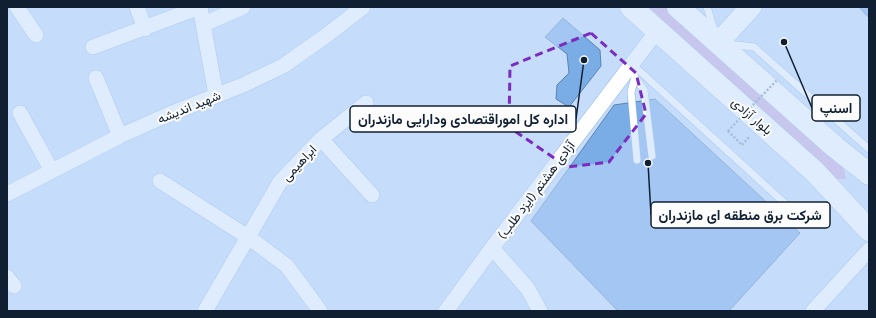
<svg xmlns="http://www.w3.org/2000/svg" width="876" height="318" font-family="Karla,Vazirmatn,sans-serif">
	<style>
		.green { fill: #cbaddc }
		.building { fill: #7aace6; stroke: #5c83b0 }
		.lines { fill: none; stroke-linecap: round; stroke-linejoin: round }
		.lane-casing { stroke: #8db5e5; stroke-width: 8 }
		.street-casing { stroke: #8db5e5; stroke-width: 16 }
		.secondary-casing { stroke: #8db5e5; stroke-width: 22 }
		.primary-casing { stroke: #8db5e5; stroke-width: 23 }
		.path { stroke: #8297b1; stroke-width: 2.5; stroke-dasharray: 2 2; stroke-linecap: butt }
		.lane { stroke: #fff; stroke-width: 7 }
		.street { stroke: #fff; stroke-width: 15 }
		.secondary { stroke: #fff; stroke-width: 21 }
		.primary { stroke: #fff; stroke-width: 22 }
		.path-bridge { stroke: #8297b1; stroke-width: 2.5; stroke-dasharray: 2 2; stroke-linecap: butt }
		.marked { fill: none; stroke: #7b2cbf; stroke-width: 3; stroke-dasharray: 8 5; stroke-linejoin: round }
		.labels { text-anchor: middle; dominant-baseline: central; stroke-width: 4; stroke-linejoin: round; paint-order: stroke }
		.street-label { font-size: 13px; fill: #102032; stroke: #fcfcfc }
		.leader { fill: none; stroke: #102032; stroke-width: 1.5 }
		.callout-dot { fill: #102032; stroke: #fcfcfc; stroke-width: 1.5 }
		.callout { fill: #fcfcfc; stroke: #102032; stroke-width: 1.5 }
		.callout-label { font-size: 14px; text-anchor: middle; font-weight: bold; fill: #102032 }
	</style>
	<rect width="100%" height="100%" fill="#c5ddfb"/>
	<path class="green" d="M639,7H667L777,103L843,166L846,179H835Z"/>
	<path class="building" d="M859,7H869V18Z
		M563,18L600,50L601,66L569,107L556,99L557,85L569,73L567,54L545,37Z
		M655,99L800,233L729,311H618L531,221L614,105Z"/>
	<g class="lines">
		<defs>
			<path id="lane" d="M707,7L714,30
				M728,44L754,47L869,149
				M632,64L802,219
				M632,64L635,77L631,92L637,160
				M635,77L644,90L652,156"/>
			<path id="street" d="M17,7L36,35
				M137,7L145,29
				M200,7L216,95
				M204,24L243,7
				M93,47L200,7
				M96,78L120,136
				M20,113L52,171
				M321,139L372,195
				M160,181L248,237L287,266L320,311
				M7,194L120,136L167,115L243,85L283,66L327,35L363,7
				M492,248L528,289L540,311
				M7,277L14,286
				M205,311L280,182L321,139L366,103
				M446,311L492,248L657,31
				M813,311L869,250"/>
			<path id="secondary" d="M718,43L751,7"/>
			<path id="primary" d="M631,7L815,172L869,230
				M678,7L835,147L869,174"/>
		</defs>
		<use href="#lane" class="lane-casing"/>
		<use href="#street" class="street-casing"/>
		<use href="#secondary" class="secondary-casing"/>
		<use href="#primary" class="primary-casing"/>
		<path class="path" d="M728,131L742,145L750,136"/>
		<use href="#lane" class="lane"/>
		<use href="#street" class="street"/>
		<use href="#secondary" class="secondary"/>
		<use href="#primary" class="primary"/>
		<path class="path-bridge" d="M728,131L778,79"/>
	</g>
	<path d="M0 0H876V318H0ZM591,33L636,73L646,114L609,162L567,167L509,127L510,66Z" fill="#c5ddfb" fill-opacity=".55" fill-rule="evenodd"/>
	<path class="marked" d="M591,33L636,73L646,114L609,162L567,167L509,127L510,66Z"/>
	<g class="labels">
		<g class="street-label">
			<text transform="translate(189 107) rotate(-22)">شهید اندیشه</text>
			<text transform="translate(752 116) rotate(41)">بلوار آزادی</text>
			<text transform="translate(299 163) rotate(-47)">ابراهیمی</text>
			<text transform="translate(536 190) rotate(-53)">آزادی هشتم (ایزد طلب)</text>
		</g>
	</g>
	<path class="leader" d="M784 42L812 108M584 60L576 119M648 163L651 215"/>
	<g class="callout-dot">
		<circle cx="784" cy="42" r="4"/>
		<circle cx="584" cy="60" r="4"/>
		<circle cx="648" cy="163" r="4"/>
	</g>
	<g class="callout">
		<rect x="812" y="95" width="48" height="26" rx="4"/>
		<rect x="350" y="106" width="226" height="26" rx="4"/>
		<rect x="651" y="202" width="179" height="26" rx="4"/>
	</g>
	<g class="callout-label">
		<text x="836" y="113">اسنپ</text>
		<text x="463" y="124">اداره کل اموراقتصادی ودارایی مازندران</text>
		<text x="740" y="220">شرکت برق منطقه ای مازندران</text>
	</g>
	<rect width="876" height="318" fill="none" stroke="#102032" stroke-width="16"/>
</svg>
